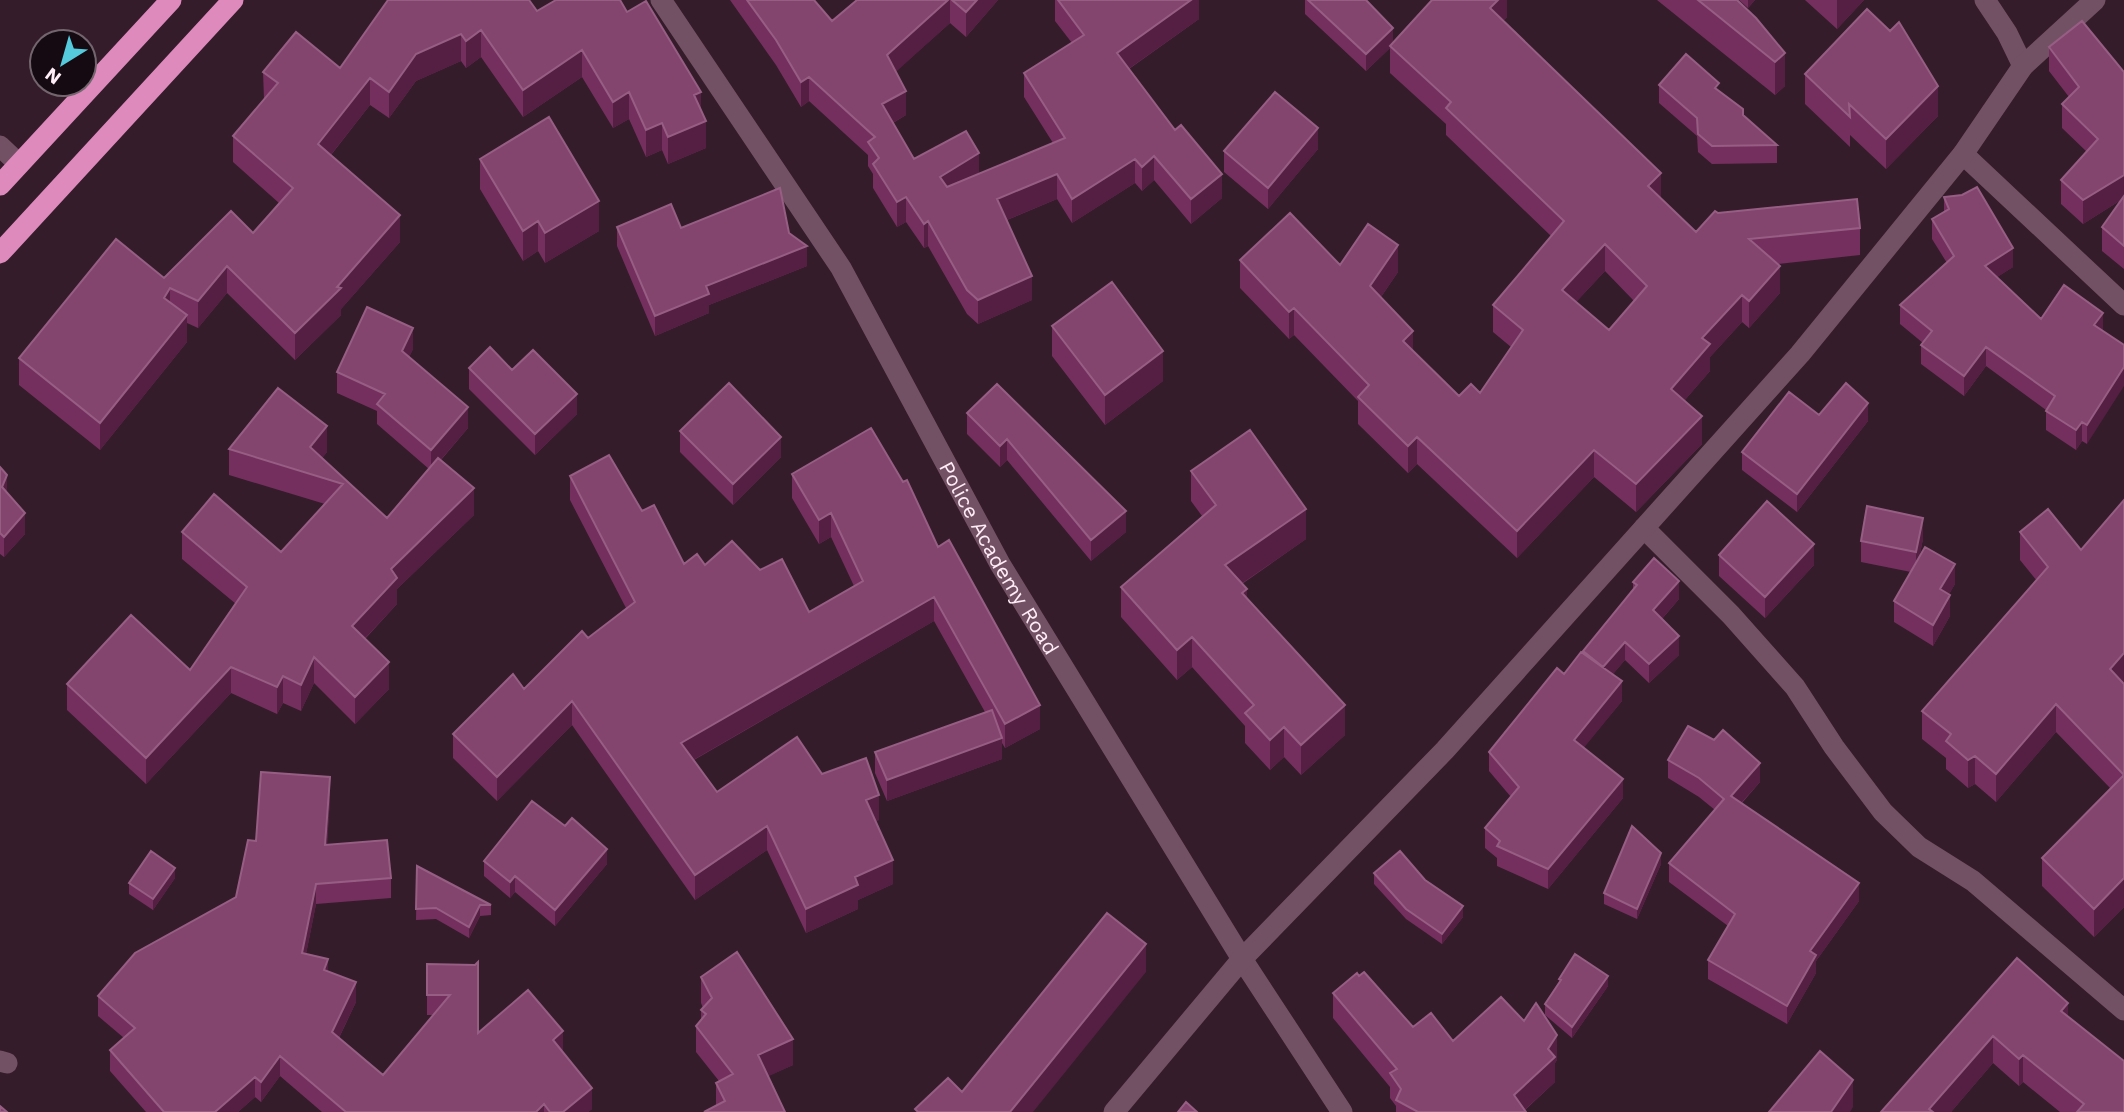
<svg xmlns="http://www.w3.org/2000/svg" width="2124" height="1112" font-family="'Work Sans',sans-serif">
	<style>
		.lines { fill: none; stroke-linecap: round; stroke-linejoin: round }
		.minor { stroke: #735164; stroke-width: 21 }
		.highway { stroke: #de8abd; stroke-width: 21 }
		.wall { fill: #742f5e; fill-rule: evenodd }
		.shaded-wall { fill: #541f42 }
		.building { fill: #83446e; stroke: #975e84; stroke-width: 2; fill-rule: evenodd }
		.labels { text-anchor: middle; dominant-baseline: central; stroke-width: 5; stroke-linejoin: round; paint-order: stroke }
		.street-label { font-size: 21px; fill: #ffedf7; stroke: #150a11 }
	</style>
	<rect width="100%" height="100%" fill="#341c2b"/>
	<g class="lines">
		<g class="minor">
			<path id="s1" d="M661,0L841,268L1000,564L1242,959L1342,1112"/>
			<path d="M1985,0L2007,33L2023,66"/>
			<path d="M0,146L19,164"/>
			<path d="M1963,154L2124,305"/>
			<path d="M1644,528L1731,615L1795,687L1834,747L1883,812L1919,847L1973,881L2124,1010"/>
			<path d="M0,1061L7,1063"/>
			<path d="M1114,1112L1242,959L1445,750L1800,354L1963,154L2023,66L2095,0"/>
		</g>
		<path class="highway" d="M0,185L171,0
			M0,253L233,0"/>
	</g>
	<path class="wall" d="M730,0H814L832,21L857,0H998L966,37L950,23L896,71L906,115L893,123L914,159L979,174L1053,143L1024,97V73L1072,43L1055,21V0H1199V19L1129,69L1222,198L1191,224L1154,180L1142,191L1135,183L1072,223L1057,199L1007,220L1032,300L978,324L967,314L928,246L924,248L906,222L897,227L873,188V174L868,166V155L809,101L801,107L776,65Z
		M1305,0H1366L1393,43L1507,0V17L1503,21L1661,199L1696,232L1718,213L1860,228V255L1777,264L1780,293L1749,328L1742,322L1710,357V371L1684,401L1702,444L1636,512L1594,477L1517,558L1417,464L1408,473L1358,424V401L1294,335L1289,339L1240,288V260L1340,265L1398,272L1381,297L1413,351L1459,396L1480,393L1511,347L1493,332V305L1551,236L1446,135V124L1390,73V48L1366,71L1305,14ZM1605,271L1634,301L1609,330L1576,302Z
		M1657,0H1737L1785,53V86L1775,95Z
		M1739,0H1755L1748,8Z
		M1805,0H1864L1837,29Z
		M537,11L627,12L701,110L706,148L668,164L662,150L646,157L629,119L613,128L582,77L523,117L481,57L466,68L461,61L416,81L389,118L370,105L331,155L400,242L341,309V315L295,360L227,293L198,328L187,323V342L100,450L19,385V358L164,278L253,233L279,203L233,162V136L264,99L263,72L340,68Z
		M2049,47L2124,72V269L2102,251V227L2121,200L2083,224L2061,204V180L2087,152L2062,128V104L2069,97L2049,71Z
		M1805,74L1938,116L1886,169L1850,135V147L1805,104Z
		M1659,85L1719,91L1743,115L1777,145V163L1712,164L1698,152L1697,136L1659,103Z
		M1318,149L1268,209L1224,172V151Z
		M480,159L599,231L545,263L538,251L523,261L480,189Z
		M1944,197L2013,267L1997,277L2041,319L2103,313L2087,444L2082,441L2076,450L2046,430V410L1986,366L1964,396L1921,364V345L1923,343L1900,324V305L1947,263L1932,239V219L1944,212Z
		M617,227L681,228L789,233L807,266L709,305V313L655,336L617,246Z
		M1052,326L1163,381L1105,425L1052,356Z
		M413,349L409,357L468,428L441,460L474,515L397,589V604L365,639L389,689L355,724L314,683L301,711L283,703L277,714L231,693L146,784L67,710V684L190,670L236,604L182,559V532L281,552L325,504L229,475V449L327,452L322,458L387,518L429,469L377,424V411L337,393V372Z
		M469,368L512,370L577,414L535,455L469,389Z
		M997,384L1126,532L1091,561L1007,460L1000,467L967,434V413Z
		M1819,415L1868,421L1797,512L1742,470V452Z
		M680,431L781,457L733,505L680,452Z
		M0,467L7,492L25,534L4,557L0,554Z
		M1191,471L1306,539L1242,584L1247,599L1345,735L1301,775L1284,757L1270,770L1245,743V726L1192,667L1177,680L1121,617V587L1202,516L1191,501Z
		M792,474L938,547L1040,729L1005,748L1002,743V759L887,801L875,773V752L985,712L934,621L694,760L717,792L822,774L879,820L875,821L893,884L858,900V909L806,933L767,850L695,900L572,725L497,801L453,758V734L524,689L626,608L570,500V476L642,511L684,564L760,570L809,612L854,586L831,537L819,544L792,498Z
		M2124,500V681L2123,682L2124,684V907L2094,937L2042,886V858L2111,789L2056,732L1996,802L1975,784L1968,788L1946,769V758L1922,739V711L2037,581L2020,560V532L2081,550Z
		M1923,539L1919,558L1955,584L1949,594L1950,616L1933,646L1894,622V601L1911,572L1861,562V541Z
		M1719,555L1814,565L1765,618L1719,576Z
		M1633,582L1679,599L1662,619L1679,655L1649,683L1625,660L1612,675L1622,701L1583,748L1623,798L1548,889L1497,866V858L1485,848V828L1511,797L1489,771V752L1583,653V651L1633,589Z
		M1668,760L1760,782L1742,803L1859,901L1816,961V973L1787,1024L1708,979V960L1728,926L1669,882V863L1715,810L1699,797L1668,778Z
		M330,798L327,845L391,878V898L316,904L306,954L328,972L356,1002L339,1038L383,1075L433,1015H427V964L478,1033L563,1051L562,1052L592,1109L588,1112H322L280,1076L261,1102L255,1097L238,1112H146L110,1071V1050L124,1038L98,1016V996L236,897L256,841Z
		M484,861L607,864L555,926L515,892L510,898L484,876Z
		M1661,864L1637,919L1604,904V893Z
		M417,866L491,905V915L480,916L469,938L436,919L416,920Z
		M1374,873L1425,880L1463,917L1442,944L1406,919L1374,884Z
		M175,878L153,910L129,894V883Z
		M2017,958L2068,1017L2124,1112H2060L2023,1082L2019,1086L1993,1063L1951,1112H1881Z
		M701,977L793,1065L768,1076L716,1105V1083L719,1081L696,1052V1026L701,1019V1010L703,1008L701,1003Z
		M1559,979L1608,986L1572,1038L1545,1015V1004L1559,984Z
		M1333,993L1413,1027L1453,1041L1557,1060L1555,1063V1082L1525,1110L1526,1112H1396V1106L1390,1098V1087L1333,1018Z"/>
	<path class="shaded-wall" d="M948,0H950V23L887,80V55Z
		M977,0H998L966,37V12Z
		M1191,0H1199V19L1117,77V53Z
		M1498,0H1507V17L1490,35V8Z
		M1748,0H1755L1748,8Z
		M1837,0H1864L1837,29Z
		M1393,28V45L1390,46V48L1366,71V54Z
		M481,30V57L466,68V41Z
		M461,34V61L416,81L389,118V92L416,54Z
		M582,50V77L523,117V90Z
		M1785,53V86L1775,95V62Z
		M809,77V101L801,107V82Z
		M370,78V105L318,171V144Z
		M1938,86V116L1886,169V139Z
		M906,91V115L882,129V104Z
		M629,92V119L613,128V102Z
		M701,92V119L694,95Z
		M706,121V148L668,164V137Z
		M662,123V150L646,157V130Z
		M1318,128V149L1268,209V188Z
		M979,153V178L940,201V177Z
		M1154,156V180L1142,191V167Z
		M1135,159V183L1072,223V199Z
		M1661,173V201L1648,186Z
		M1057,174V199L997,224V199Z
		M1222,174V198L1191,224V199Z
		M2124,175V198L2083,224V200Z
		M906,197V222L897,227V202Z
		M599,201V231L545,263V233Z
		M400,215V242L341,309V315L295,360V333L337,287Z
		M538,221V251L523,261V231Z
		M928,221V246L924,248V224Z
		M1605,244V271L1562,317V290Z
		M1398,245V272L1370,313V286Z
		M807,246V266L709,305V313L655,336V316L706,286Z
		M2013,248V267L1985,285V266Z
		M227,266V293L198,328V301Z
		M1780,266V293L1749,328V301Z
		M1032,276V300L978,324V300Z
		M170,288V315L164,298Z
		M1742,295V322L1710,357V371L1671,416V389L1702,338Z
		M1294,308V335L1289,339V312Z
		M2103,313V332L2094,325Z
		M187,315V342L100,450V423Z
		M413,328V349L402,372V351Z
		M1413,331V358L1403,341Z
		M1986,347V366L1964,396V376Z
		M1163,351V381L1105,425V395Z
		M2124,367V386L2087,444V425Z
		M577,394V414L535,455V434Z
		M1868,403V421L1797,512V494Z
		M468,407V428L431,471V450Z
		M1702,416V444L1636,512V484Z
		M2082,422V441L2076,450V430Z
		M327,426V452L310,474V447Z
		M781,437V457L733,505V484Z
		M1417,437V464L1408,473V446Z
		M1007,439V460L1000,467V446Z
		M1594,450V477L1517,558V531Z
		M7,475V496L2,487Z
		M474,488V515L397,589V604L352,652V626L391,569Z
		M1306,509V539L1225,595V565Z
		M1126,511V532L1091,561V540Z
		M25,513V534L4,557V537Z
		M831,513V537L819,544V520Z
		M1923,518V539L1916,573V552Z
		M1814,544V565L1765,618V597Z
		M1955,564V584L1940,610V589Z
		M1679,581V599L1653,629V610Z
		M1247,589V619L1242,593Z
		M1950,595V616L1933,646V625Z
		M934,597V621L681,767V743Z
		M1679,636V655L1649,683V664Z
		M1192,637V667L1177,680V650Z
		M1625,642V660L1603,686V667Z
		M2124,653V681L2110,697V669Z
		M314,657V683L301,711V685Z
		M389,662V689L355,724V697Z
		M231,667V693L146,784V758Z
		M283,676V703L277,714V687Z
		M1622,681V701L1574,760V740Z
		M572,701V725L497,801V777Z
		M2056,704V732L1996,802V774Z
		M1040,705V729L1005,748V724Z
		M1345,705V735L1301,775V745Z
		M1284,727V757L1270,770V740Z
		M1002,738V759L887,801V780Z
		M1975,756V784L1968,788V760Z
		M1760,763V782L1731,814V796Z
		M330,777V798L325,866V845Z
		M1623,779V798L1548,889V869Z
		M879,795V820L866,825V800Z
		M767,826V850L695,900V875Z
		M607,849V864L555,926V910Z
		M1661,853V864L1637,919V909Z
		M893,860V884L858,900V909L806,933V909L855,877Z
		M175,868V878L153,910V899Z
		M515,876V892L510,898V882Z
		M2124,878V907L2094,937V909Z
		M1859,883V901L1816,961V973L1787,1024V1006L1810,951Z
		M316,884V904L302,974V953Z
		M480,905V916L469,938V927Z
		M1463,906V917L1442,944V934Z
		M1146,944V972L1033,1112H1010Z
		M328,959V979L324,970Z
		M1608,976V986L1572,1038V1027Z
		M356,982V1002L332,1052V1032Z
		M2068,1003V1031L2061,1011Z
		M563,1031V1051L553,1060V1040Z
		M1557,1035V1060L1555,1063V1082L1522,1112L1514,1095L1548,1049Z
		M1993,1036V1063L1951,1112H1929V1109Z
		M793,1039V1065L758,1081V1055Z
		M2023,1055V1082L2019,1086V1059Z
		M280,1056V1076L261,1102V1082Z
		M255,1077V1097L238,1112H215Z
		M1853,1080V1107L1850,1112H1831Z
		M592,1088V1109L588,1112H563Z
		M544,1104V1112H536Z"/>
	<path class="building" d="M388,0H529L537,11L556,0H620L627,12L646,1L701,92L694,95L706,121L668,137L662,123L646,130L629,92L613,102L582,50L523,90L481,30L466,41L461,34L416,54L389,92L370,78L318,144L400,215L337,287L341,288L295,333L227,266L198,301L170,288L164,298L187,315L100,423L19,358L116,239L164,278L231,211L253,233L293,188L233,136L278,83L263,72L296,32L340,68Z
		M747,0H814L832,21L857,0H948L887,55L906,91L882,104L914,159L966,131L979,153L940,177L947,187L1065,138L1024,73L1084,35L1058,0H1191L1117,53L1175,130L1181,125L1222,174L1191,199L1154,156L1142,167L1135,159L1072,199L1057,174L997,199L1032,276L978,300L967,290L928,221L924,224L906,197L897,202L873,164L879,158L868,142L875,137L809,77L801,82L776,40Z
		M952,0H977L966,12Z
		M1308,0H1366L1393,28L1366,54Z
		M1432,0H1498L1490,8L1661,173L1648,186L1696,232L1715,211L1718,213L1857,199L1860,228L1749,239L1780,266L1749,301L1742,295L1702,338L1710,344L1671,389L1702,416L1636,484L1594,450L1517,531L1417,437L1408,446L1358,397L1369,385L1294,308L1289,312L1240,260L1290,213L1340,265L1368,224L1398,245L1370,286L1413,331L1403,341L1459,396L1471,384L1480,393L1523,330L1493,305L1564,221L1446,108L1451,102L1390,46ZM1605,244L1647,286L1609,330L1562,290Z
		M1698,0H1737L1756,18L1785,53L1775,62Z
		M1867,9L1890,31L1899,22L1938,86L1886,139L1849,104L1850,117L1805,74Z
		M2082,21L2124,72V175L2083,200L2061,180L2098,139L2062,104L2079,87L2049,47Z
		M1686,54L1719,83L1715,88L1743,109V115L1777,145L1712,146L1698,134L1697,118L1659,85Z
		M1275,92L1318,128L1268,188L1224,151Z
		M549,117L599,201L545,233L538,221L523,231L480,159Z
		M1977,187L2013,248L1985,266L2041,319L2064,285L2103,313L2094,325L2124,345V367L2087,425L2082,422L2076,430L2046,411L2055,396L1986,347L1964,376L1921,345L1932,331L1900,305L1954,256L1932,219L1949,209L1944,197L1962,195Z
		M780,188L789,233L807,246L706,286L709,294L655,316L617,227L671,204L681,228Z
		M2124,196V246L2102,227Z
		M1112,282L1163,351L1105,395L1052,326Z
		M367,307L413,328L402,351L468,407L431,450L377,404L385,394L337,372Z
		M490,347L512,370L533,350L577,394L535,434L469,368Z
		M729,383L781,437L733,484L680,431Z
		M1846,383L1868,403L1797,494L1742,452L1789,392L1819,415Z
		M997,384L1126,511L1091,540L1007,439L1000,446L967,413Z
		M278,388L327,426L310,447L387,518L438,458L474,488L391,569L397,578L352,626L389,662L355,697L314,657L301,685L283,676L277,687L231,667L146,758L67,684L131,615L190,670L247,587L182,532L214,494L281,552L343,484L229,449Z
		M871,428L903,482L907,480L938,547L949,540L1040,705L1005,724L934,597L681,743L717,792L797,737L822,774L866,758L879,795L866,800L893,860L855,877L858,885L806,909L767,826L695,875L572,701L497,777L453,734L513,674L524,689L582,631L588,638L635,602L570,476L609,455L642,511L654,505L684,564L697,554L705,565L732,541L760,570L782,559L809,612L863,581L831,513L819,520L792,474Z
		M1250,430L1306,509L1225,565L1247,589L1242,593L1345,705L1301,745L1284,727L1270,740L1245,713L1254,705L1192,637L1177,650L1121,587L1216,505L1191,471Z
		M0,467L7,475L2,487L25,513L4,537L0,533Z
		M2124,500V653L2110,669L2124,684V775L2056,704L1996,774L1975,756L1968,760L1946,741L1951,734L1922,711L2048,567L2020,532L2048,509L2081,550Z
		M1767,501L1814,544L1765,597L1719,555Z
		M1867,506L1923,518L1916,552L1861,541Z
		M1925,547L1955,564L1940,589L1950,595L1933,625L1894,601Z
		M1654,558L1679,581L1653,610L1679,636L1649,664L1625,642L1603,667L1583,651L1637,585L1633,582Z
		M1581,652L1622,681L1574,740L1623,779L1548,869L1497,846L1500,841L1485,828L1519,787L1489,752L1557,668L1564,674Z
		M992,710L1002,738L887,780L875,752Z
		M1688,726L1714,740L1723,730L1760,763L1731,796L1859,883L1810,951L1816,955L1787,1006L1708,960L1735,914L1669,863L1724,799L1699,778L1668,760Z
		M261,772L330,777L325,845L387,840L391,878L316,884L302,953L328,959L324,970L356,982L332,1032L383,1075L450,995H427V964L475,965L478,962V1033L528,990L563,1031L553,1040L592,1088L563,1112H550L544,1104L536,1112H346L280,1056L261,1082L255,1077L215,1112H164L110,1050L135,1028L98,996L135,953L236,897L248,840L256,841Z
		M2124,775V878L2094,909L2042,858Z
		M532,801L565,826L572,818L607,849L555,910L515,876L510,882L484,861Z
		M1632,826L1661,853L1637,909L1604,893Z
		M151,851L175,868L153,899L129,883Z
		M1400,851L1425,880L1463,906L1442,934L1406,909L1374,873Z
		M417,866L491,905H480L469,927L436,908L416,909Z
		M1107,913L1146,944L1010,1112H918L915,1109L948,1078L962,1092Z
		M737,952L793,1039L758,1055L785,1112H704L725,1101L716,1083L733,1074L696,1026L706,1014L701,1010L712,998L701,977Z
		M1575,954L1608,976L1572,1027L1545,1004L1561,980L1559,979Z
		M2017,958L2068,1003L2061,1011L2124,1061V1112H2077L2084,1104L2023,1055L2019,1059L1993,1036L1929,1109L1933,1112H1881Z
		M1364,972L1413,1027L1431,1013L1453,1041L1501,997L1524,1021L1536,1003L1557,1035L1548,1049L1555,1057L1514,1095L1526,1112H1418L1396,1100L1401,1089L1390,1073L1397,1069L1333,993L1357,973L1359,976Z
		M1820,1051L1853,1080L1831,1112H1769Z
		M1186,1102L1197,1112H1178Z
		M0,1106L7,1112H0Z"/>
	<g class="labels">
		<g class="street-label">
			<text stroke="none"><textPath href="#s1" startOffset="653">Police Academy Road</textPath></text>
		</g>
	</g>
	<g transform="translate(63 63) rotate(217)"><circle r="33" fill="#150a11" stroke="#73656d" stroke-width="2"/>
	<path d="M0-5L12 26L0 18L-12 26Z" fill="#54cadc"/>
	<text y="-10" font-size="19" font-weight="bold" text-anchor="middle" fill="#ffedf7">N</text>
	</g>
</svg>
